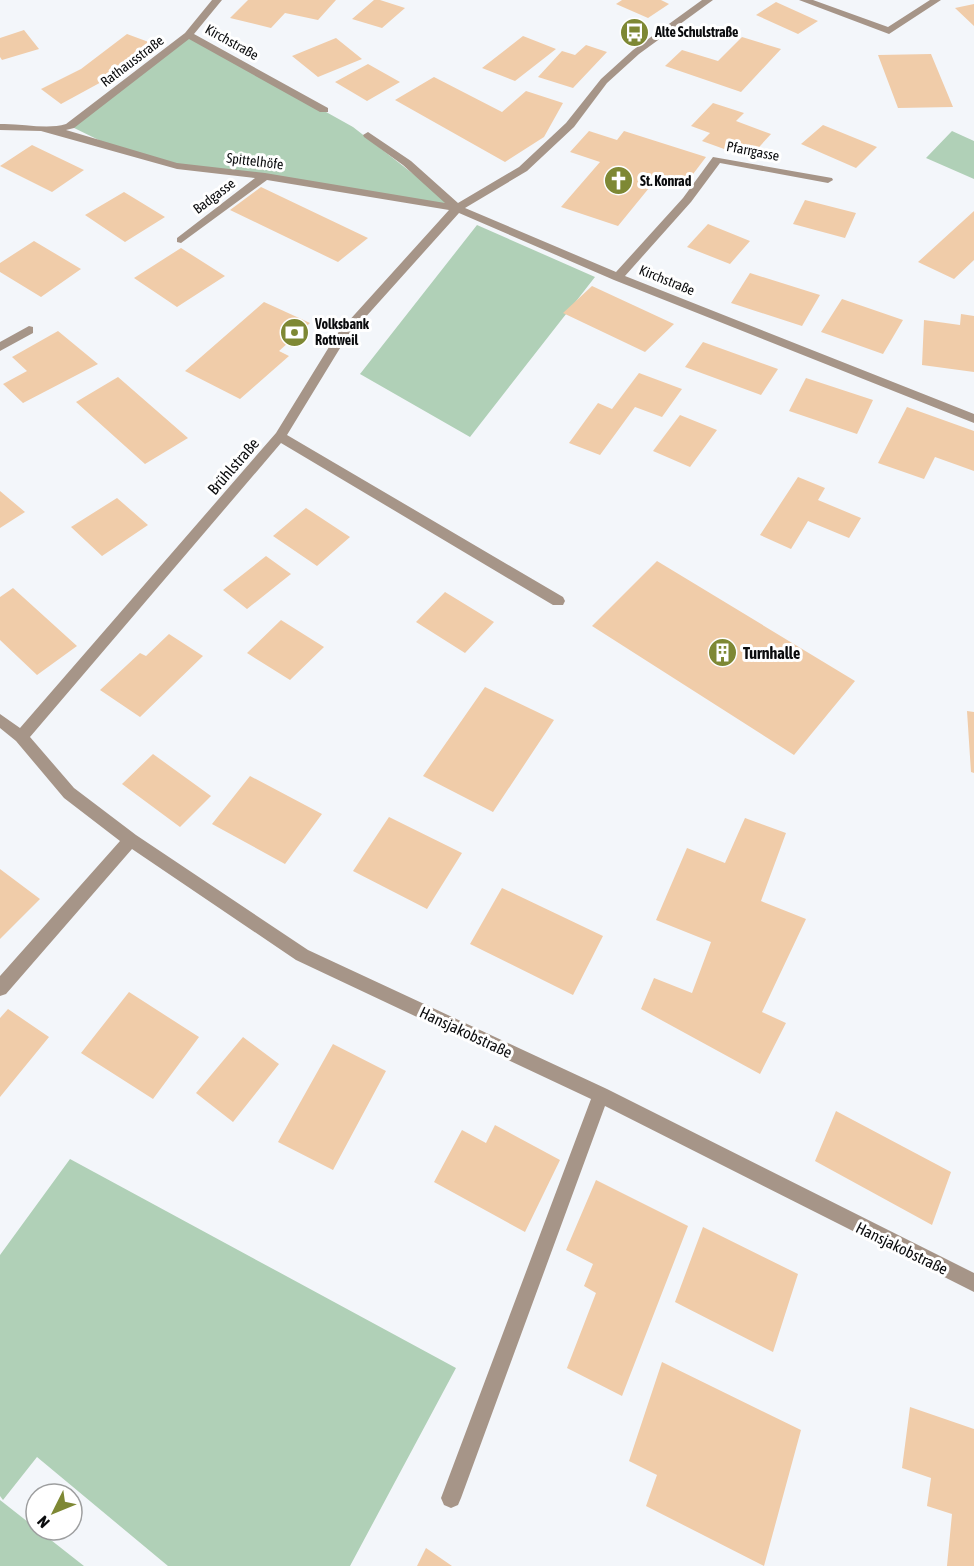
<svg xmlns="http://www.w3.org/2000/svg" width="974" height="1566" font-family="'Asap Condensed',sans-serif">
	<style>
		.green { fill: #b0d0b7 }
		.building { fill: #f0cca9 }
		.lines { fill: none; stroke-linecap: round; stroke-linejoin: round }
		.minor { fill: #a69588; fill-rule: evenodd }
		.labels { text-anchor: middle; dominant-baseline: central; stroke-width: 6; stroke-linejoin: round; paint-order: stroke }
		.far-poi-label { font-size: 14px; font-weight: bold; fill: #0b0c0e; stroke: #fff; text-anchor: start }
		.far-street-label { font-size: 14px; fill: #0b0c0e; stroke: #fff }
		.street-label { font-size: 16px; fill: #0b0c0e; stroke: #fff }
		.poi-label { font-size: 16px; font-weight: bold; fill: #0b0c0e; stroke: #fff; text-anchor: start }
	</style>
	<rect width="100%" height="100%" fill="#f3f6fa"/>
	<path class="green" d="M188,35L353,127L457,208L192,168L111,146L70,126Z
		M952,131L974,141V179L926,158Z
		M477,225L595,277L470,437L360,374Z
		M70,1159L456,1368L350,1566H168L37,1457L3,1500L0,1496V1255Z
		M0,1500L84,1566H0Z"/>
	<path class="building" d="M248,0H336L318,20L285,13L271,28L230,18Z
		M374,0H380L405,8L382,28L352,19Z
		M622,0H661L669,4L648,18L616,4Z
		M776,2L818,21L798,34L756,15Z
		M974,4V26L955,8Z
		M24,30L39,49L2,60L0,57V38Z
		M127,34L154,44L105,80L61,104L41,89L81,69Z
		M523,36L556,49L515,81L482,68Z
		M742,37L781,49L741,92L665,66L682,50L718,61Z
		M336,38L362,59L318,77L292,56Z
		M586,45L607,52L573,88L538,77L562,51L575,55Z
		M931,54L953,107L898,108L878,55Z
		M368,64L400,82L367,101L335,82Z
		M434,77L502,112L526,91L563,103L544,137L505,162L395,100Z
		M713,103L744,113L736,121L771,134L749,158L702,141L710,133L691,126Z
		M823,125L877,147L856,168L801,144Z
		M589,131L617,140L624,131L706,157L684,186L658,177L618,226L561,207L600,162L570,152Z
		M32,145L84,170L52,192L0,166Z
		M261,187L368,238L338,262L230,210Z
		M124,192L165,217L125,242L85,215Z
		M805,200L856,213L845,238L793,224Z
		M974,211V260L954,279L918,262Z
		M708,224L750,241L730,264L687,247Z
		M34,241L81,269L41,297L0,272V263Z
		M181,248L225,276L177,307L134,278Z
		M750,273L820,295L802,326L731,303Z
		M592,286L674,324L645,352L563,313Z
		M842,299L903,320L883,354L821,332Z
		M264,302L310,323L279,351L289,356L240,399L185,371Z
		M961,314L974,316V372L922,365L924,320L960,325Z
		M58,331L98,364L23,403L3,384L27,371L12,357Z
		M703,342L778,369L761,395L685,367Z
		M639,373L682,389L662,417L635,407L600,455L569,443L598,403L612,409Z
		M118,377L188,438L145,464L76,402Z
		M806,378L873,400L857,434L789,411Z
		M907,407L974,431V471L935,457L924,479L878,463Z
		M680,415L717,430L690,467L653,451Z
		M798,477L825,488L818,500L861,518L849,538L808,521L791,549L760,535Z
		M0,491L25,512L0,528Z
		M117,498L148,525L102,556L71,527Z
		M306,508L350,537L317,566L273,536Z
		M266,556L291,574L247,609L223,590Z
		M657,561L855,681L794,755L592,626Z
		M13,588L77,646L37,675L0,640V597Z
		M445,592L494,622L465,653L416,622Z
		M281,620L324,647L290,680L247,653Z
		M169,634L203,656L140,717L100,690L140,653L146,656Z
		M485,687L554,720L493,812L423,776Z
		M967,711L974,712V773L971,772Z
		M153,754L211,796L180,827L122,784Z
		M250,776L322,814L285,864L212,824Z
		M389,817L462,853L427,909L353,871Z
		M745,818L786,833L761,901L806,919L762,1012L786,1023L760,1074L641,1009L654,978L692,993L711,942L656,920L687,848L725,863Z
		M0,869L40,899L0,939Z
		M502,888L603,936L573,995L470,944Z
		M129,992L199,1037L153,1099L81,1053Z
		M8,1009L49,1037L0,1097V1018Z
		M243,1037L279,1064L233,1122L196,1093Z
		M333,1044L386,1071L333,1170L278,1142Z
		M836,1111L951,1172L932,1225L815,1161Z
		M495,1125L560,1160L525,1232L434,1182L462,1130L486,1143Z
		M596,1180L688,1226L622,1396L567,1368L596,1293L584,1286L593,1264L566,1250Z
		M703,1227L798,1274L773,1352L675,1302Z
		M662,1362L801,1430L764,1566L646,1506L657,1475L629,1461Z
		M910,1407L974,1429V1566H947L952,1514L927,1506L931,1478L902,1468Z
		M426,1548L452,1566H417Z"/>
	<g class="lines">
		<path class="minor" d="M212,0H222L194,34L328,108V112H320L189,39L74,128L66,130L177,163L265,173L445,203L403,165L364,137L363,135L368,132L411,161L458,203L519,167L566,123L601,79L633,50L702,0H713L639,54L607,83L574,127L527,171L465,208L616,272L683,198L713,157L832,178L833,180L828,183L720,163L691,202L625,276L974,414V423L614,280L459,213L345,340L287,435L563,597L565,601L563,605H553L281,443L30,737L74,788L136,835L308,950L607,1089L974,1273V1292L605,1106L461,1498L458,1505L451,1508L444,1505L441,1498L591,1099L296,960L132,849L6,994L0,996V976L120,841L64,798L16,741L0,728V714L20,728L276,433L337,334L449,210L267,180L181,243L177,242V238L255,178L177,169L41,131L0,130V124C22,123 46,130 66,124L185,33Z
			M799,0H813L888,27L930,0H941L889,34Z
			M29,326L33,327V333L0,351V342Z"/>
	</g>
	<defs>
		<symbol id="bus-disc" viewBox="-11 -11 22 22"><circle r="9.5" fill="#7e8834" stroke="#fff"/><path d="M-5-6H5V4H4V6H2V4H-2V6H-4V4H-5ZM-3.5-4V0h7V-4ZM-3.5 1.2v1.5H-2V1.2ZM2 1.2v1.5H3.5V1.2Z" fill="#fff"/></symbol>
		<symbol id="church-disc" viewBox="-11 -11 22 22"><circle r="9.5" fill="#7e8834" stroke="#fff"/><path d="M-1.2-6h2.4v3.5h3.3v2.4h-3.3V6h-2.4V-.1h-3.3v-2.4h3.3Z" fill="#fff"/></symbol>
		<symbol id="bank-disc" viewBox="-11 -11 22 22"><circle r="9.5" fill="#7e8834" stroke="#fff"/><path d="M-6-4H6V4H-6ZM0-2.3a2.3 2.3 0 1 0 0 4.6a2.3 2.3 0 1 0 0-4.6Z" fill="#fff"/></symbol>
		<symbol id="building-disc" viewBox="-11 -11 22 22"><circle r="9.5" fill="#7e8834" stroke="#fff"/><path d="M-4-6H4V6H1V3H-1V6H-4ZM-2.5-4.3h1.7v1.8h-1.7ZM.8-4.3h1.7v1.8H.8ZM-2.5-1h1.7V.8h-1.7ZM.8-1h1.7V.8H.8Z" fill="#fff"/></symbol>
	</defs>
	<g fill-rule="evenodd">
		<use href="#bus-disc" x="618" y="16" width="33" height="33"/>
		<use href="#church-disc" x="602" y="164" width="33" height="33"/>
		<use href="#bank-disc" x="278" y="316" width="33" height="33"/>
		<use href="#building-disc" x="706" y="636" width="33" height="33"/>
	</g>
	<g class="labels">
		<g class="far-poi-label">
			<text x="655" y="32">Alte Schulstraße</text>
			<text x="640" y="181">St. Konrad</text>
			<text x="315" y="324">Volksbank<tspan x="315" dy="16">Rottweil</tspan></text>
		</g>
		<g class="far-street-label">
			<text transform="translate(232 42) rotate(29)">Kirchstraße</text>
			<text transform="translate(132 61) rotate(-37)">Rathausstraße</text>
			<text transform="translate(753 151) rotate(11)">Pfarrgasse</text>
			<text transform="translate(255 161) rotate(7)">Spittelhöfe</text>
			<text transform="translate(214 196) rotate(-37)">Badgasse</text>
			<text transform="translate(667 280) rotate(22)">Kirchstraße</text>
		</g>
		<g class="street-label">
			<text transform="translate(233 466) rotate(-49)">Brühlstraße</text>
			<text transform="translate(466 1032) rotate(25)">Hansjakobstraße</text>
			<text transform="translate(902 1248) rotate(26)">Hansjakobstraße</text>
		</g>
		<g class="poi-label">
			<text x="743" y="653">Turnhalle</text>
		</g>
	</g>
	<g transform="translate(54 1512) rotate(227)"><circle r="28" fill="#ffffff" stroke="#9d9e9f" stroke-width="1.5"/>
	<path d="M0-4.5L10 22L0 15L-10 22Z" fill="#7e8834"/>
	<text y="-9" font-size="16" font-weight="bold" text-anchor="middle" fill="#0b0c0e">N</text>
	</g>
</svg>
